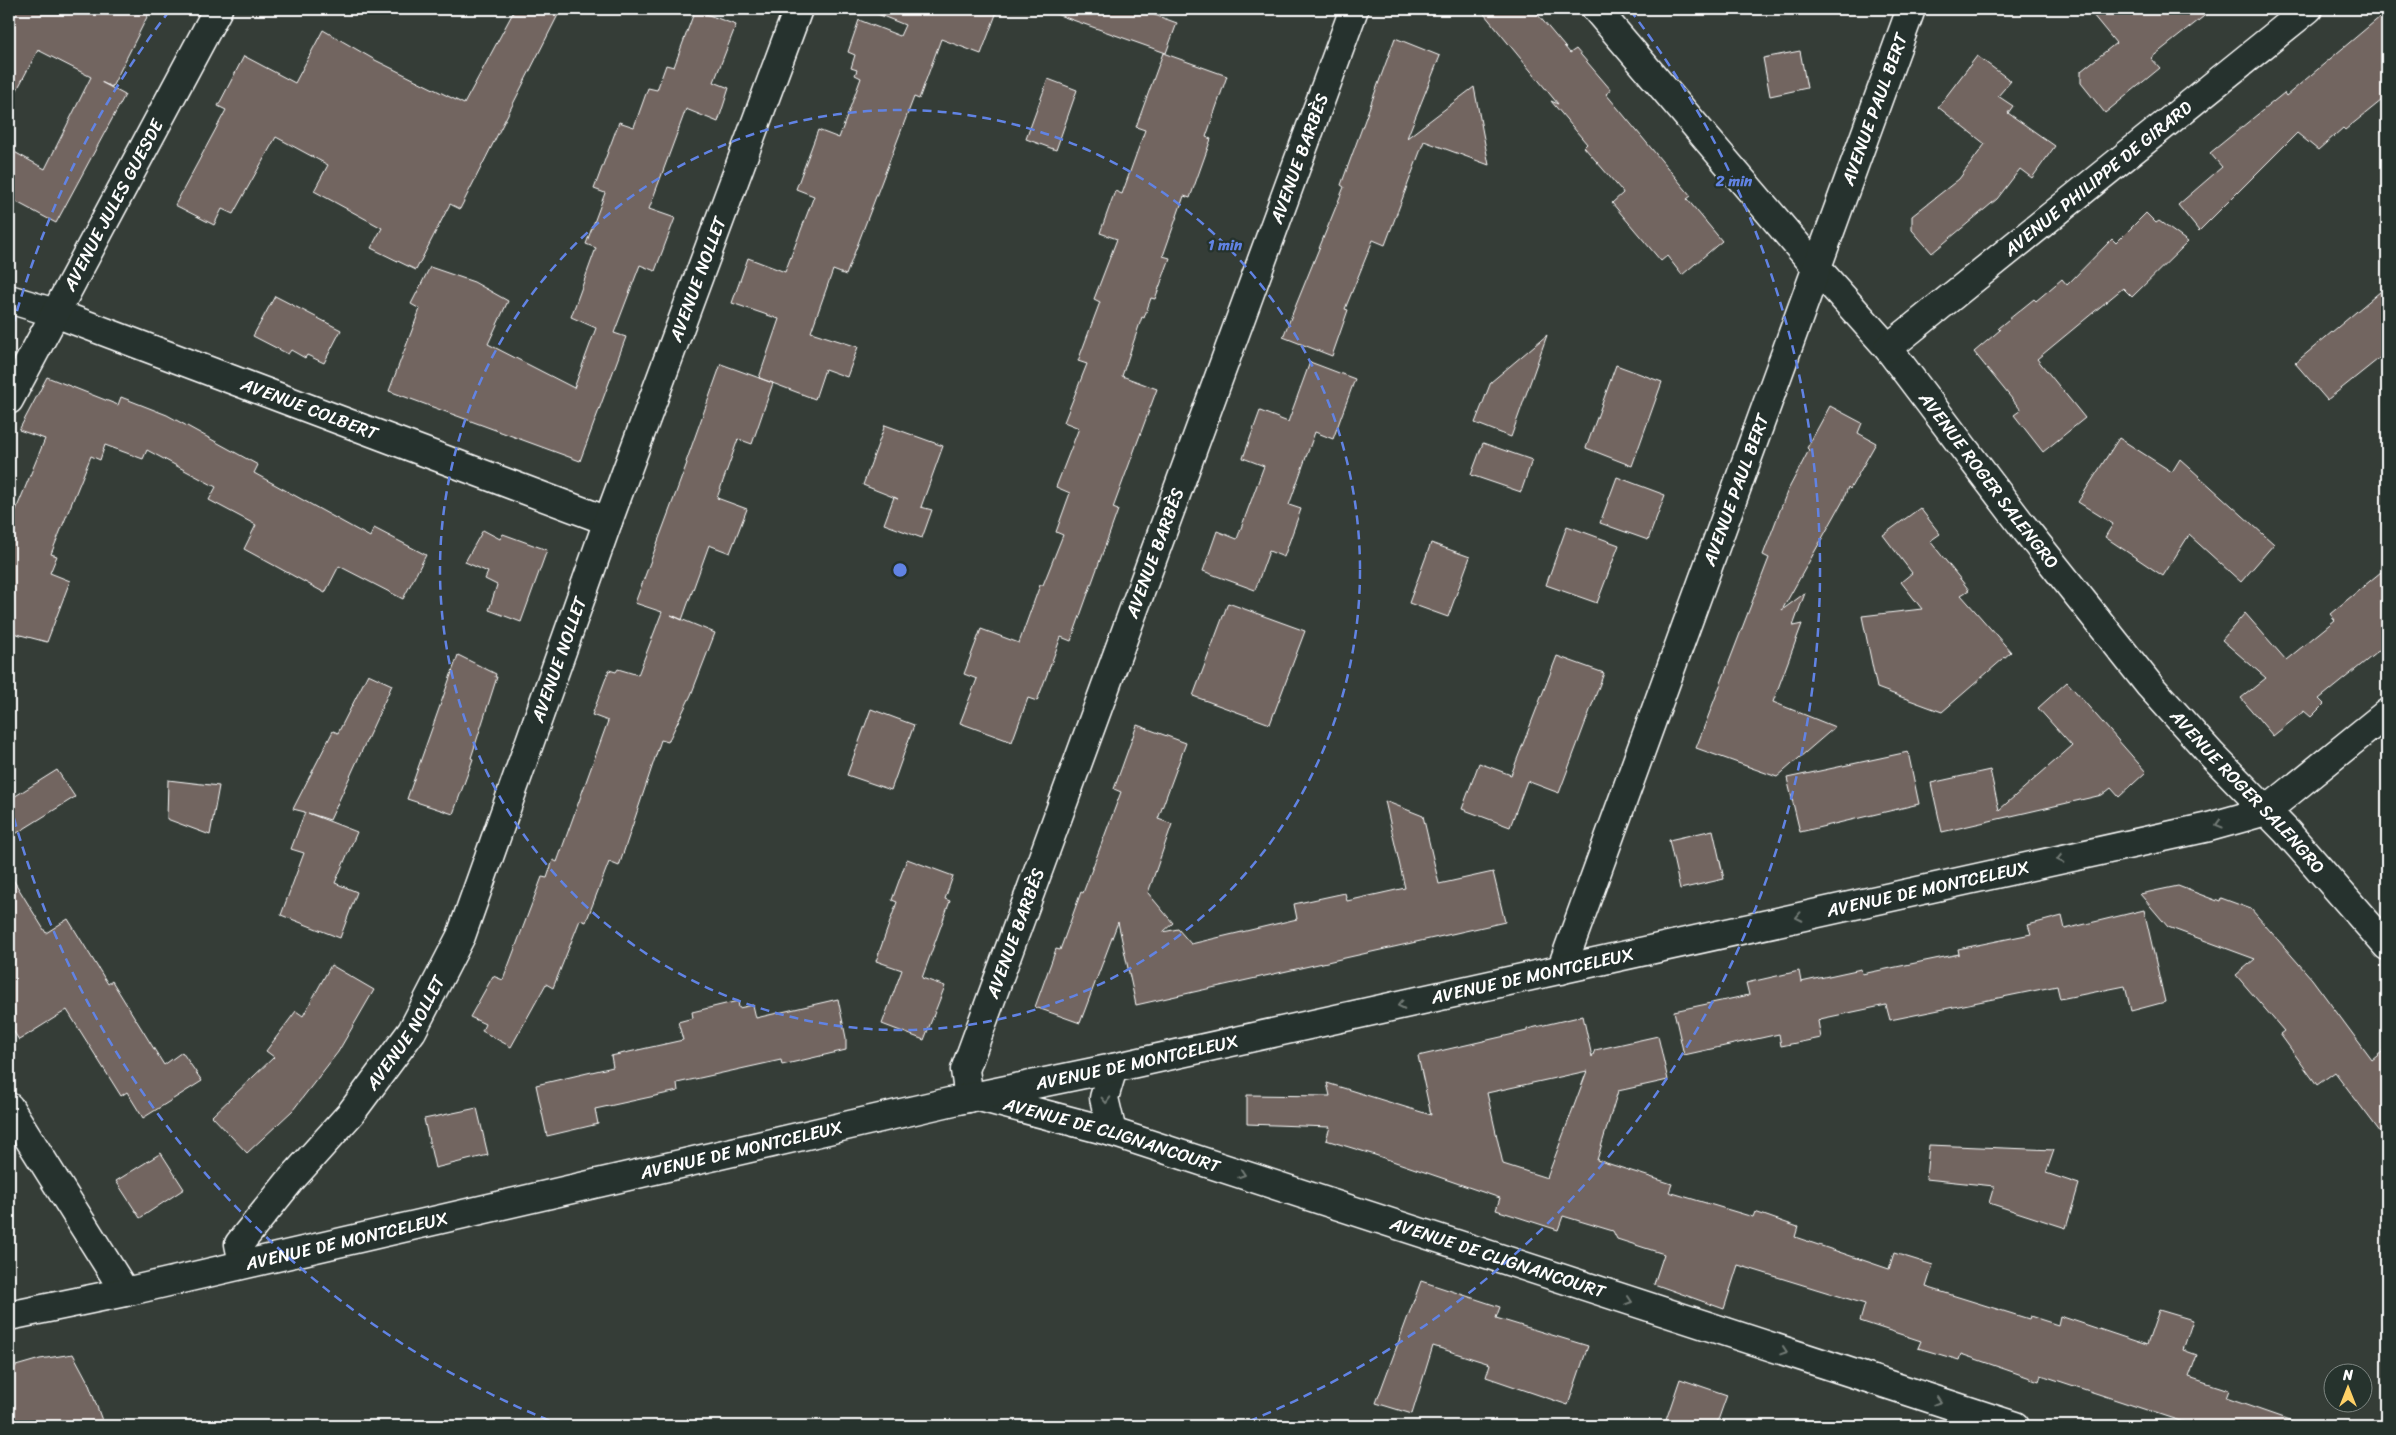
<svg xmlns="http://www.w3.org/2000/svg" width="2396" height="1435" font-family="Sriracha,sans-serif">
	<style>
		.building { fill: #726560; stroke: #fff; fill-rule: evenodd }
		.lines { fill: none; stroke-linecap: round; stroke-linejoin: round }
		.minor-casing { stroke: #fff; stroke-width: 31 }
		.minor { stroke: #26332d; stroke-width: 28 }
		.oneway { stroke: #727a76 }
		.ring { fill: none; stroke: #6183e4; stroke-width: 2.5; stroke-dasharray: 9 6 }
		.labels { text-anchor: middle; dominant-baseline: central; stroke-width: 4.5; stroke-linejoin: round; paint-order: stroke }
		.street-label { font-size: 18px; fill: #fff; stroke: #26332d }
		.centre { fill: #6183e4; stroke: #26332d; stroke-width: 2.5 }
		.ring-label { font-size: 15px; text-anchor: middle; font-weight: bold; fill: #6183e4; stroke: #26332d; stroke-width: 4.5; stroke-linejoin: round; paint-order: stroke }
	</style>
	<rect width="100%" height="100%" fill="#353d37"/>
	<filter id="ink" filterUnits="userSpaceOnUse"><feTurbulence type="fractalNoise" baseFrequency=".02" numOctaves="2"/><feDisplacementMap in="SourceGraphic" scale="10" xChannelSelector="R" yChannelSelector="G"/><feConvolveMatrix kernelMatrix="1 2 1 2 8 2 1 2 1" color-interpolation-filters="sRGB"/></filter>
	<g filter="url(#ink)">
		<path class="building" d="M9,9H151L112,87L101,82L125,95L56,223L9,198V149L45,169L91,77L38,50L9,105Z
			M515,9H561L460,209L450,204L416,270L371,248L382,228L314,191L328,165L276,137L233,214L222,209L214,225L175,205L226,110L218,106L244,56L295,83L323,30L375,60L464,104Z
			M870,9H998L981,54L941,39L919,99L914,97L846,275L833,270L811,332L858,347L847,377L825,369L815,399L759,378L779,319L732,303L748,258L785,272L814,196L796,189L818,130L839,138L861,78L855,75L857,70L851,68L855,55L848,52L859,20L900,36L905,25L870,11Z
			M1053,9H1138L1177,23L1166,53L1053,13Z
			M1480,9H1533L1570,53L1576,49L1611,90L1606,94L1691,196L1687,199L1722,241L1682,275L1667,256L1661,261L1612,203L1623,193L1622,191L1584,147L1587,144L1551,101L1558,104Z
			M2088,9H2213L2151,58L2160,68L2105,113L2081,83V71L2116,43Z
			M695,10L736,25L714,82L729,88L718,122L686,109L649,209L675,218L655,271L640,265L614,333L626,337L580,461L389,391L420,309L411,304L430,267L474,282L508,301L488,344L574,388L596,328L571,317L596,248L586,244L605,193L594,189L619,122L634,127L648,88L657,90L666,65L674,67Z
			M2387,11V96L2345,130L2343,128L2318,150L2297,133L2199,231L2178,205L2222,167L2210,153L2284,93L2286,96Z
			M1395,38L1440,56L1407,138L1474,87L1489,165L1424,141L1385,245L1373,240L1345,309L1348,310L1332,356L1283,337L1344,187L1341,185Z
			M1800,51L1807,88L1770,96L1763,58Z
			M1163,53L1227,76L1206,137L1211,139L1190,198L1184,196L1163,256L1170,258L1155,299L1151,298L1144,318L1142,317L1122,376L1157,389L1113,508L1118,510L1071,641L1061,637L1037,701L1028,698L1012,742L960,723L977,679L964,674L981,629L1019,643L1040,585H1043L1063,535L1056,532L1070,493L1056,487L1079,428L1064,422L1087,364L1078,361L1100,302L1094,299L1117,239L1100,233L1115,191L1122,194L1145,130L1136,127Z
			M1977,56L2011,81L1998,96L2013,106L2008,113L2055,146L2032,178L2020,169L1997,199L1932,253L1912,230V216L1959,179L1985,144L1938,107Z
			M1048,79L1077,90L1056,150L1026,139Z
			M2146,213L2156,223L2159,221L2188,242L2132,297L2123,288L2037,359L2085,418L2043,452L2014,415L2021,410L1974,352L2000,330L1998,328L2034,299L2036,301L2062,279L2067,285L2112,239L2116,243Z
			M2387,286V352L2327,400L2295,363Z
			M275,296L341,330L324,363L307,355L305,358L291,350L288,354L253,336Z
			M1547,335L1511,437L1475,423L1491,382Z
			M1310,362L1355,379L1333,439L1315,432L1289,505L1301,509L1284,557L1269,551L1255,590L1203,571L1217,531L1237,539L1264,466L1243,458L1260,411L1288,422Z
			M721,364L773,383L752,444L738,439L717,498L747,509L730,553L709,545L682,620L671,615L715,633L691,695L668,742L661,740L619,866L609,862L586,922L580,920L553,988L546,984L511,1047L482,1031L485,1024L470,1017L493,976L503,980L542,877L547,878L553,860L557,862L608,721L592,715L609,670L616,672L618,669L638,675L662,612L635,603L687,463L686,462Z
			M1616,365L1662,382L1632,466L1586,448Z
			M47,377L118,405L121,397L167,415L258,465L254,473L370,537L374,528L426,555L403,599L339,566L325,593L244,549L256,525L209,500L216,487L147,450L143,459L105,445L100,460L91,456L51,554L57,556L50,573L70,581L47,642L9,632V527L45,439L19,430Z
			M1830,406L1862,423L1858,433L1876,443L1850,489L1848,487L1843,501L1782,610L1805,593L1793,626L1802,624L1773,702L1835,727L1777,777L1696,748L1769,558L1763,555L1787,492L1809,450L1807,448Z
			M885,425L943,446L921,507L932,510L922,538L884,524L894,497L898,499L863,485Z
			M2119,438L2172,472L2180,459L2274,544L2241,582L2189,535L2163,576L2105,537L2113,524L2078,502Z
			M1483,443L1532,460L1521,492L1471,475Z
			M1617,477L1665,495L1648,540L1600,523Z
			M1920,508L1940,534L1930,541L1969,590L1961,595L2011,652L1942,712L1877,688L1862,616L1922,609L1901,582L1912,573L1883,535Z
			M1567,526L1619,545L1597,603L1546,585Z
			M483,530L500,539L503,534L547,550L521,622L489,610L497,585L485,579L488,572L465,562Z
			M1431,543L1470,557L1448,617L1409,603Z
			M2387,567V644L2319,699L2324,704L2311,717L2304,711L2273,736L2241,698L2266,678L2222,640L2245,613L2286,660L2335,620L2330,614Z
			M1228,603L1305,631L1270,724L1193,696Z
			M458,655L496,674L495,677H497L471,758L473,759L453,814L407,799Z
			M1557,656L1604,673L1559,793L1527,781L1510,827L1462,809L1479,763L1511,775Z
			M368,674L392,685L330,820L308,813L357,832L335,883L357,892L340,938L281,915L304,853L291,849L305,812L293,809L333,731L338,733Z
			M2067,682L2146,772L2119,797L2111,788L2102,795L1942,832L1931,783L1990,770L1999,810L2072,746L2038,708Z
			M871,709L914,725L891,790L847,775Z
			M1137,725L1186,743L1158,819L1172,824L1148,893L1173,923L1163,932L1178,929L1191,944L1297,919L1294,904L1345,893L1347,901L1405,888L1385,801L1423,816L1439,884L1493,872L1505,922L1136,1005L1118,922L1080,1023L1035,1007L1056,949L1060,950L1081,892L1083,893L1121,792L1114,789Z
			M1908,752L1919,804L1800,832L1787,778Z
			M57,770L75,797L9,838V800Z
			M168,780L219,786L210,835L167,819Z
			M1713,830L1724,879L1680,889L1669,840Z
			M907,859L953,876L945,899L950,901L922,978L945,986L924,1040L882,1024L902,970L876,961L897,902L892,900Z
			M9,873L46,933L68,919L108,984L112,981L164,1065L182,1052L202,1081L143,1118L127,1092L121,1096L67,1010L19,1040L9,1024Z
			M2178,886L2220,902L2221,898L2251,909L2312,979L2372,1060L2387,1048V1141L2335,1072L2317,1085L2280,1034L2284,1031L2236,975L2255,959L2168,927L2140,894Z
			M2144,910L2165,1002L2131,1011L2125,986L2060,999L2057,986L1890,1020L1886,1005L1820,1019L1818,1021L1821,1038L1781,1046L1779,1034L1684,1055L1674,1011L1749,995L1746,983L1799,971L1801,982L1861,969L1862,974L1959,954L1958,949L2031,934L2028,925L2062,916L2065,929Z
			M331,965L374,990L338,1052L293,1110L247,1153L212,1116L274,1057L266,1051L296,1011L303,1016Z
			M838,999L846,1038V1050L782,1065L781,1060L677,1083L678,1091L595,1109L598,1124L547,1136L536,1085L613,1067L611,1056L683,1040L678,1022L693,1018L692,1012L738,1001L739,1008L753,1005L756,1018Z
			M1583,1016L1592,1057L1595,1050L1658,1036L1668,1080L1618,1091L1597,1160L1672,1184L1669,1192L1753,1217L1755,1212L1798,1227L1795,1237L1889,1269L1894,1253L1933,1265L1926,1287L2029,1319L2030,1316L2058,1325L2060,1316L2147,1345L2159,1310L2193,1320L2183,1350L2197,1355L2189,1377L2229,1390L2226,1398L2295,1422L2294,1426H2195L2041,1375L2039,1381L1961,1354L1959,1360L1918,1348L1921,1341L1860,1321L1865,1304L1738,1265L1724,1309L1654,1284L1664,1254L1617,1239L1613,1231L1563,1216L1558,1230L1496,1210L1500,1198L1375,1155L1326,1140L1330,1127L1247,1124V1095L1330,1096L1327,1083L1431,1115L1418,1056L1527,1031V1029ZM1587,1071L1547,1178L1503,1164L1487,1093Z
			M477,1108L488,1155L435,1168L424,1119Z
			M1929,1145L2054,1150L2046,1173L2079,1184L2066,1228L1989,1203L1994,1186L1926,1179Z
			M161,1153L184,1189L140,1218L116,1181Z
			M1421,1281L1500,1307L1496,1318L1588,1346L1568,1405L1486,1377L1490,1364L1433,1346L1412,1414L1376,1403Z
			M73,1354L88,1382L104,1426H9V1368L40,1359Z
			M1680,1379L1727,1395L1716,1426H1664Z"/>
		<g class="lines">
			<defs>
				<g id="minor">
					<path id="s1" d="M1596,9L1816,267L1888,348L2022,525L2150,686L2212,755L2287,832L2387,946"/>
					<path id="s2" d="M9,299L55,313L608,521"/>
					<path id="s3" d="M1888,348L2308,9"/>
					<path id="s4" d="M9,400L218,9"/>
					<path id="s5" d="M1561,970L1911,9"/>
					<path id="s6" d="M969,1098L965,1070L1354,9"/>
					<path id="s7" d="M983,1098L1112,1132L2015,1426"/>
					<path d="M9,1107L125,1292"/>
					<path d="M1112,1132L1104,1098L1113,1068"/>
					<path id="s8" d="M243,1263L239,1244L289,1182L351,1113L412,1031L461,936L608,521L798,9"/>
					<path id="s9" d="M9,1316L125,1292L958,1100L1113,1068L2209,827L2266,811L2387,713"/>
				</g>
			</defs>
			<use href="#minor" class="minor-casing"/>
			<use href="#minor" class="minor"/>
		</g>
		<defs><path id="oneway-chevron" d="M-2-3.5L2.5 0L-2 3.5" fill="none" stroke-width="1.6" stroke-linecap="round" stroke-linejoin="round" transform="scale(1.25)"/></defs>
		<g class="oneway">
			<use href="#oneway-chevron" transform="translate(2219 824) rotate(164)"/>
			<use href="#oneway-chevron" transform="translate(2060 859) rotate(168)"/>
			<use href="#oneway-chevron" transform="translate(1799 917) rotate(168)"/>
			<use href="#oneway-chevron" transform="translate(1401 1005) rotate(168)"/>
			<use href="#oneway-chevron" transform="translate(1106 1100) rotate(88)"/>
			<use href="#oneway-chevron" transform="translate(1242 1174) rotate(18)"/>
			<use href="#oneway-chevron" transform="translate(1629 1301) rotate(18)"/>
			<use href="#oneway-chevron" transform="translate(1784 1351) rotate(18)"/>
			<use href="#oneway-chevron" transform="translate(1938 1401) rotate(18)"/>
		</g>
	</g>
	<g class="ring">
		<circle cx="900" cy="570" r="460"/>
		<path d="M563 1426A920 920 0 0 1 9 800M9 340A920 920 0 0 1 170 10M1630 10A920 920 0 0 1 1237 1426"/>
	</g>
	<g class="labels">
		<g class="street-label">
			<text stroke="none"><textPath href="#s5" startOffset="916">AVENUE PAUL BERT</textPath></text>
			<text stroke="none"><textPath href="#s6" startOffset="999">AVENUE BARBÈS</textPath></text>
			<text stroke="none"><textPath href="#s3" startOffset="270">AVENUE PHILIPPE DE GIRARD</textPath></text>
			<text stroke="none"><textPath href="#s4" startOffset="221">AVENUE JULES GUESDE</textPath></text>
			<text stroke="none"><textPath href="#s8" startOffset="1099">AVENUE NOLLET</textPath></text>
			<text stroke="none"><textPath href="#s2" startOffset="320">AVENUE COLBERT</textPath></text>
			<text stroke="none"><textPath href="#s1" startOffset="614">AVENUE ROGER SALENGRO</textPath></text>
			<text stroke="none"><textPath href="#s5" startOffset="511">AVENUE PAUL BERT</textPath></text>
			<text stroke="none"><textPath href="#s6" startOffset="579">AVENUE BARBÈS</textPath></text>
			<text stroke="none"><textPath href="#s8" startOffset="694">AVENUE NOLLET</textPath></text>
			<text stroke="none"><textPath href="#s1" startOffset="1019">AVENUE ROGER SALENGRO</textPath></text>
			<text stroke="none"><textPath href="#s9" startOffset="1966">AVENUE DE MONTCELEUX</textPath></text>
			<text stroke="none"><textPath href="#s6" startOffset="174">AVENUE BARBÈS</textPath></text>
			<text stroke="none"><textPath href="#s9" startOffset="1561">AVENUE DE MONTCELEUX</textPath></text>
			<text stroke="none"><textPath href="#s8" startOffset="289">AVENUE NOLLET</textPath></text>
			<text stroke="none"><textPath href="#s9" startOffset="1156">AVENUE DE MONTCELEUX</textPath></text>
			<text stroke="none"><textPath href="#s7" startOffset="134">AVENUE DE CLIGNANCOURT</textPath></text>
			<text stroke="none"><textPath href="#s9" startOffset="751">AVENUE DE MONTCELEUX</textPath></text>
			<text stroke="none"><textPath href="#s9" startOffset="346">AVENUE DE MONTCELEUX</textPath></text>
			<text stroke="none"><textPath href="#s7" startOffset="539">AVENUE DE CLIGNANCOURT</textPath></text>
		</g>
	</g>
	<circle cx="900" cy="570" r="8" class="centre"/>
	<g class="ring-label">
		<text x="1734" y="186">2 min</text>
		<text x="1225" y="250">1 min</text>
	</g>
	<rect width="2396" height="1435" fill="none" stroke="#26332d" stroke-width="30"/>
	<rect x="15" y="15" width="2366" height="1405" fill="none" stroke="#fff" stroke-width="2" filter="url(#ink)"/>
	<g transform="translate(2348 1388)"><circle r="24" fill="#26332d" stroke="#7d8581"/>
	<path d="M0-4L9 19L0 12L-9 19Z" fill="#ffd166"/>
	<text y="-8" font-size="14" font-weight="bold" text-anchor="middle" fill="#ffffff">N</text>
	</g>
</svg>
